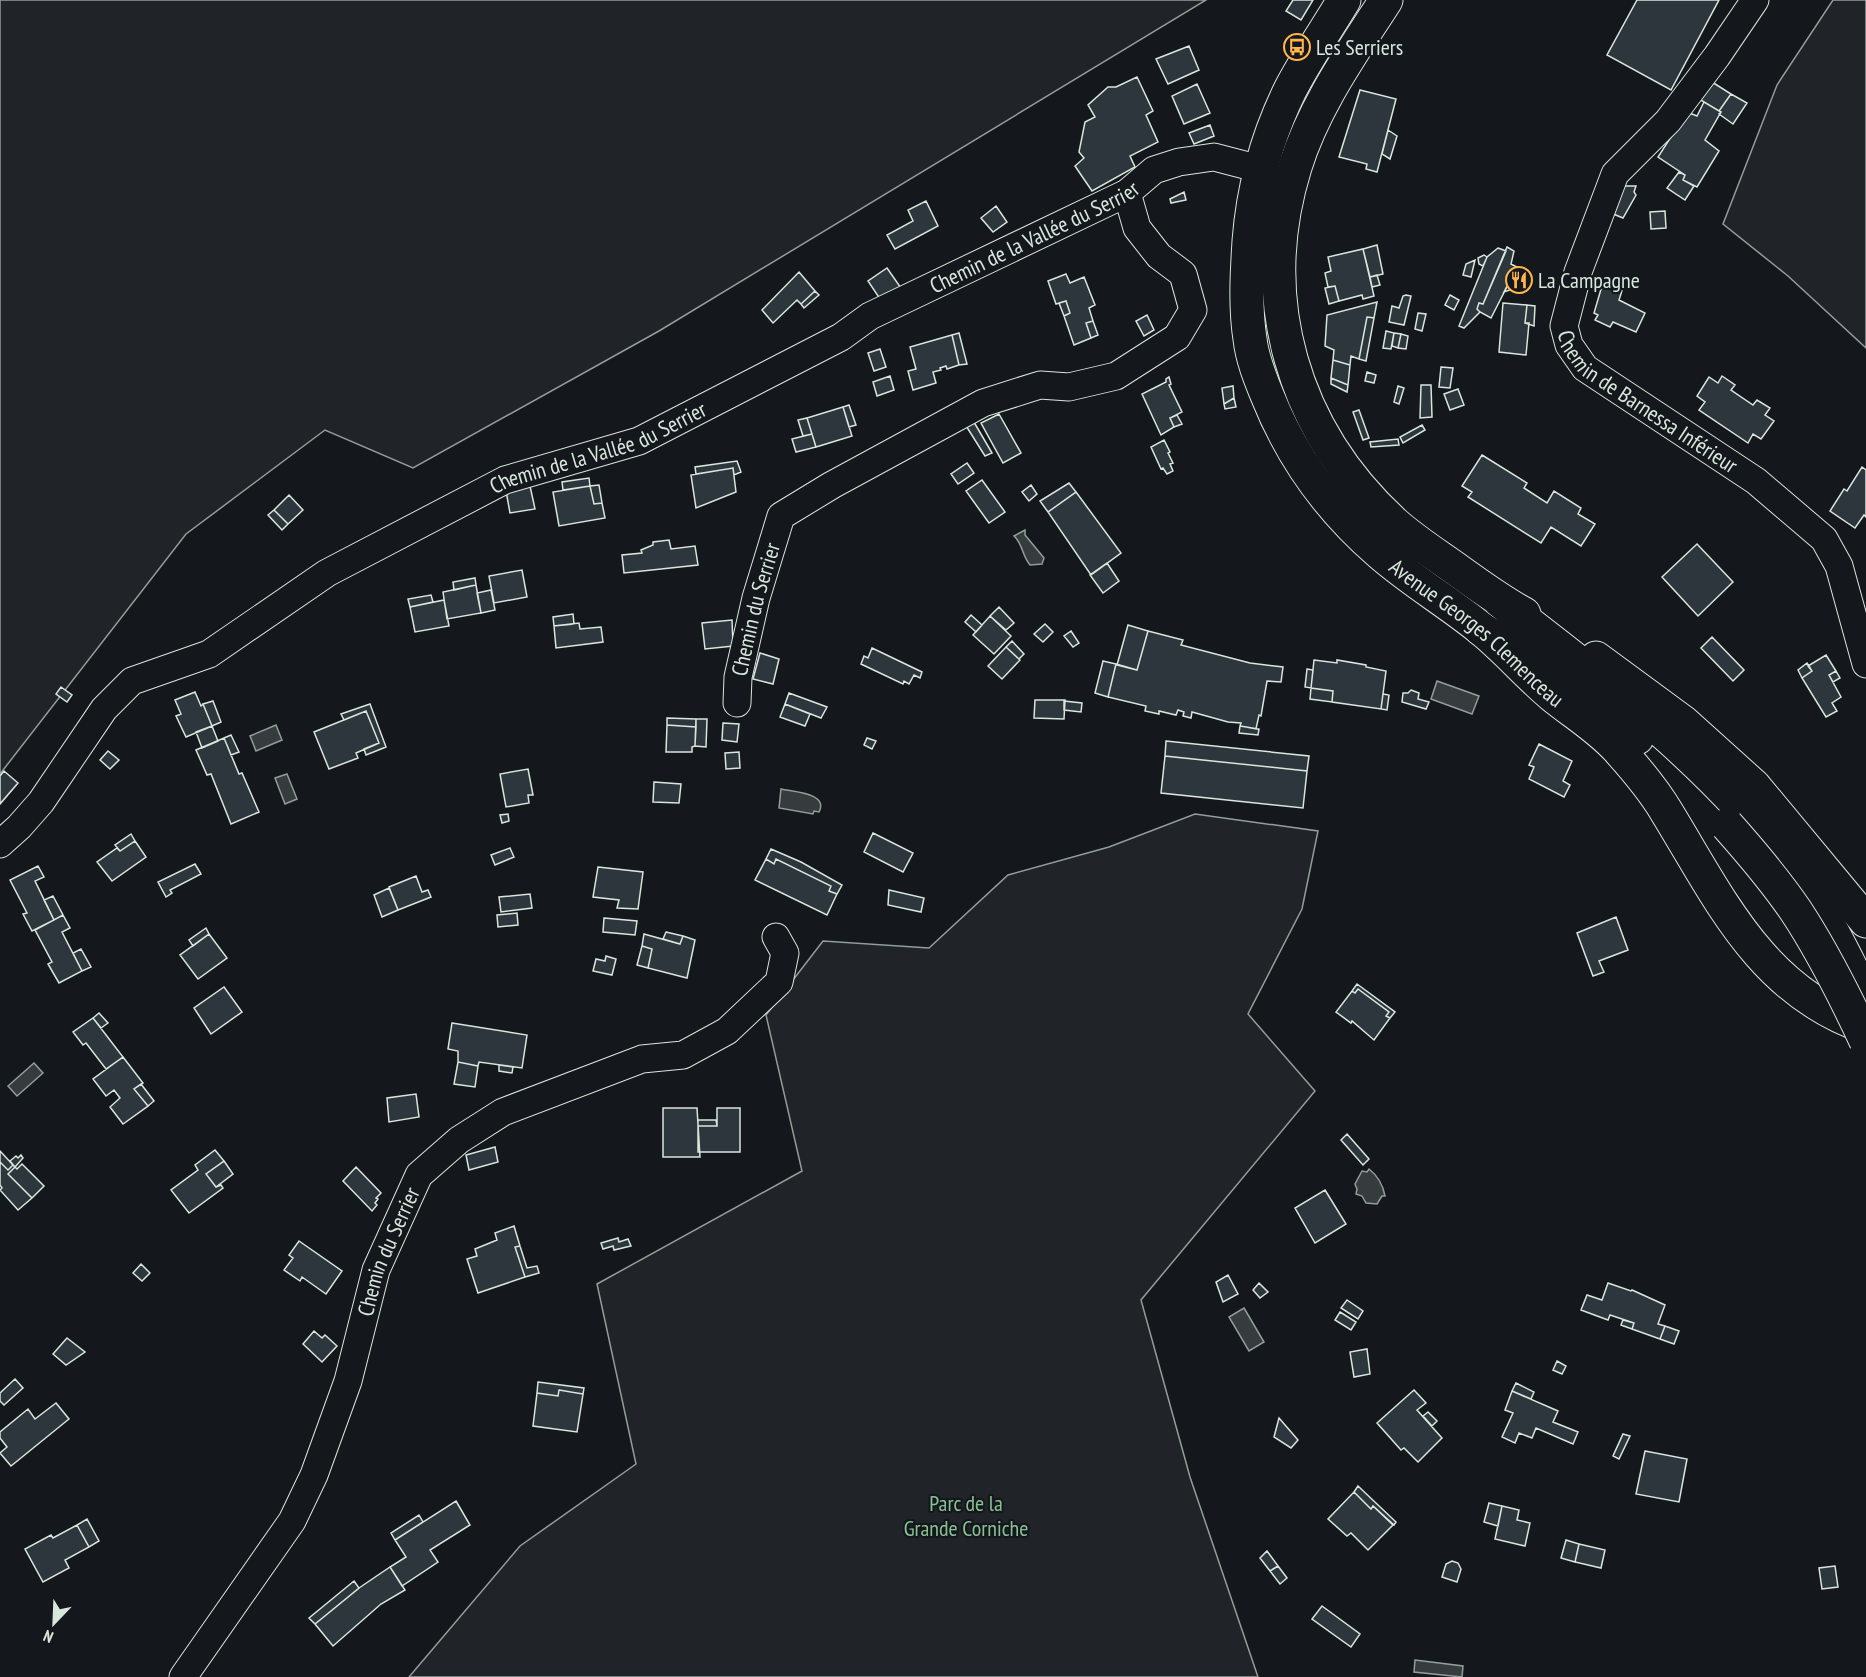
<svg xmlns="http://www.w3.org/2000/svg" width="1866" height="1677" font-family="'PT Sans Narrow',sans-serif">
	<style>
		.green { fill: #202428; stroke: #939e99; stroke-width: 1.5 }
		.water { fill: #363b3e; stroke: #939e99; stroke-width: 1.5 }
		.building { fill: #2c363c; stroke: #d8e6dc; stroke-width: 1.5 }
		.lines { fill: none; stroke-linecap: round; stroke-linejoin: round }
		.minor-casing { stroke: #d8e6dc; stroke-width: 29 }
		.major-casing { stroke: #d8e6dc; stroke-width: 35 }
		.highway-casing { stroke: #d8e6dc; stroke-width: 35 }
		.minor { stroke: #14181c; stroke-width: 27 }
		.major { stroke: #14181c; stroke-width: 33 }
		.highway { stroke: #14181c; stroke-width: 33 }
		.highway-bridge-casing { stroke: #d8e6dc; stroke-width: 35; stroke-linecap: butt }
		.highway-bridge { stroke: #14181c; stroke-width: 33 }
		.labels { text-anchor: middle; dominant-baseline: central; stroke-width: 4.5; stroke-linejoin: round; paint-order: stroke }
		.poi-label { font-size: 22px; fill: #d8e6dc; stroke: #14181c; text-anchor: start }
		.street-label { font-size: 22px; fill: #d8e6dc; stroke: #14181c }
		.park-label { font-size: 22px; fill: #8ac095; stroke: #14181c }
	</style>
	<rect width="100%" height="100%" fill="#14181c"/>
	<path class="green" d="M0,0H1206L659,331L413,468L325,430L186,534L0,774Z
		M1833,0H1866V348L1788,276L1723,224L1777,85Z
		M1195,814L1318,831L1302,909L1248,1014L1315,1091L1141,1300L1190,1477L1258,1677H409L520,1546L636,1464L597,1284L802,1171L766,1015L823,941L929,948L1008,875L1109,847Z"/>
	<path class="water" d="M1025,530V535L1044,558L1042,564L1030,565C1022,556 1023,544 1014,536Z
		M1437,681L1479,696L1472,714L1431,699Z
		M276,725L282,740L256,751L250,736Z
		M287,774L297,799L285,804L275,778Z
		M781,789C793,792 829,793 819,812L814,811L813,814L779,808Z
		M34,1063L43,1073L17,1096L8,1086Z
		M1369,1169C1378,1176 1383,1185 1385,1196H1382L1377,1204L1366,1203L1362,1196L1356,1194L1357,1189L1355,1184L1362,1171L1367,1172Z
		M1244,1308L1264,1342L1249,1351L1229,1317Z
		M1415,1660L1463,1666L1462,1677L1414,1672Z"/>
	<path class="building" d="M1293,0H1313L1301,20L1286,11Z
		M1637,0H1719L1671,90L1607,55Z
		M1189,46L1199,70L1168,84L1156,59Z
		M1137,77L1153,111L1146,115L1158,142L1130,156L1135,167L1092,191L1075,166L1084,158L1079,152L1085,122L1095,117L1088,105L1108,87H1116Z
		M1712,82L1731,94L1719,111L1699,99Z
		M1197,84L1210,113L1184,124L1172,96Z
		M1360,90L1396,99L1377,172L1366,169L1367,164L1339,157Z
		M1731,94L1747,103L1733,124L1719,114L1721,112L1719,111Z
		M1704,102L1721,112L1705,140L1719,151L1697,187L1683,180L1685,175L1658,157L1687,112L1697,116Z
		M1210,125L1214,136L1194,144L1189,133Z
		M1388,130L1397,136L1390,159L1382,154Z
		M1679,172L1685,175L1683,180L1694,186L1685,200L1667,188Z
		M1618,186H1636L1634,192L1636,195L1623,218L1606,211Z
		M1184,192L1186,200L1171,203L1170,199Z
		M926,201L938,226L895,249L887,235L913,221L908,210Z
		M996,206L1007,222L993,232L981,218Z
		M1665,211L1666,228L1651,229L1650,212Z
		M1377,245L1383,274L1370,277L1363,249Z
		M1507,247L1514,251L1511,264L1517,267L1491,318L1480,312L1477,309L1479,303L1483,304Z
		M1498,248L1506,251L1483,304L1479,303L1477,309L1480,312L1464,328L1459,326L1487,257Z
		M1363,249L1374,296L1363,299L1362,295L1339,301L1335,286L1328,287L1325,273L1331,271L1328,257Z
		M1484,255L1487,257L1483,266L1479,264L1478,258Z
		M1475,260L1471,277L1463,275L1466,264Z
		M1517,267L1527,271L1519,287L1504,292Z
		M887,268L901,288L882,302L868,281Z
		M799,272L815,291L801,304L797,300L773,323L762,310Z
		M1066,274L1070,283L1084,277L1095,305L1089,308L1093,321L1086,323L1091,338L1074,345L1064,316L1070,313L1066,301L1056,304L1048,281Z
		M1377,275L1380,285L1372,287L1370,277Z
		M1604,279L1624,284L1619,300L1645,313L1636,332L1613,322L1610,327L1595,320L1598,315L1594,313Z
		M1335,286L1339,301L1329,304L1325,288Z
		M815,291L819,295L804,308L801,304Z
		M1406,295L1411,296L1404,325L1389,322L1392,306L1399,308L1403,296Z
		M1450,295L1459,300L1454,310L1445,305Z
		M1066,301L1070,313L1064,316L1059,303Z
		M1377,302L1374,318L1367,317L1359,359L1351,356L1350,365L1333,360L1334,350L1325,346L1327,315Z
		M1503,303L1527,305L1525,323H1529L1526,355L1499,352Z
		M1527,305L1535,306L1534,326L1525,323Z
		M1418,313L1426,314L1422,331L1415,329Z
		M1147,315L1154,330L1144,336L1136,321Z
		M1367,317L1374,318L1366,361L1359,359Z
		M1093,321L1098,335L1091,338L1086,323Z
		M1386,331L1394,333L1391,349L1383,348Z
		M959,333L967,364L959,365L952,335Z
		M1394,333L1401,334L1398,348L1392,346Z
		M1401,334L1408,336L1406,349L1398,348Z
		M952,335L959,365L947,369L946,366L940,368L941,370L933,372L936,383L913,390L908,371L916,369L910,347Z
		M880,349L886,367L874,371L868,353Z
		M1333,360L1350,365L1348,385L1331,378Z
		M1441,367L1453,368L1450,388L1439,387Z
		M1367,372L1376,375L1374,383L1365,381Z
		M890,376L894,390L877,396L873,382Z
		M1722,376L1735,385L1731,390L1753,405L1757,400L1770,408L1765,415L1774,421L1761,439L1753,434L1748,443L1699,410L1705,402L1697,396L1709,377L1718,383Z
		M1169,377L1171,384L1169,385L1182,412L1170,418L1174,427L1161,435L1142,394L1166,382V379Z
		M1331,378L1348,385L1347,392L1331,384Z
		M1421,385H1431L1432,417L1420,418Z
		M1233,386L1234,398L1224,404L1222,388Z
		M1398,386L1404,388L1399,404L1394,402Z
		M1458,389L1464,405L1450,410L1444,394Z
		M1234,398L1236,407L1225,409L1224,404Z
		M849,405L856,425L849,427L843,407Z
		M843,407L852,436L816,447L807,418Z
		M1359,410L1369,438L1363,440L1353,412Z
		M999,414L1021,453L1003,463L981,423Z
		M1177,415L1182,424L1174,427L1170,418Z
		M971,417L992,453L985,456L963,421Z
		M807,418L812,434L803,436L798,420Z
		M1422,425L1425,430L1403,443L1400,437Z
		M812,434L816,447L796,452L792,439Z
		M1398,439L1399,445L1371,447L1370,442Z
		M1164,440L1170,452L1168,453L1173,463L1170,464L1173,471L1167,474L1163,468L1161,469L1151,447Z
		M1482,455L1527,483L1524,488L1547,503L1554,491L1581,508L1578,514L1595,524L1581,546L1551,527L1541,543L1468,497L1472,492L1462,486Z
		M737,461L741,472L734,475L733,468L696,474L695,467Z
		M967,463L974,473L958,484L951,474Z
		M1862,467L1866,470V517L1864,515L1855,528L1830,511L1844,489L1847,491Z
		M733,468L736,492L696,508L691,475Z
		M589,478L590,486L563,490L562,482Z
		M982,480L1005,512L989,523L966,491Z
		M1069,483L1076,492L1048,512L1040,501Z
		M599,485L602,503L594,504L590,486Z
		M1031,485L1037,494L1029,501L1022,492Z
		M530,486L535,509L510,513L506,491Z
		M590,486L594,504L602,503L605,518L559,526L553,492Z
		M1076,492L1121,553L1091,575L1048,512Z
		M289,495L303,510L288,524L274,510Z
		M274,510L288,524L282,530L268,515Z
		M669,540L671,549L695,546L698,565L624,573L622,555L642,553L641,550L653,545V542Z
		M1697,544L1733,582L1698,616L1662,577Z
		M1107,563L1119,581L1103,593L1090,575Z
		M522,570L527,597L494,603L489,576Z
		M475,578L476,585L454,590L453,582Z
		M476,585L481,613L447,619L443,592Z
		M491,590L495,610L481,613L477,593Z
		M431,595L433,602L410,607L408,599Z
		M444,600L449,626L415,632L410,607Z
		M999,607L1014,623L1006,630L990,616Z
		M573,614L574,624L554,626L553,617Z
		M971,615L982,625L976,632L965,622Z
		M990,616L1011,636L994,654L973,635Z
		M732,620L733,646L705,649L702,623Z
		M579,623L580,629L601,627L603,642L556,648L554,626Z
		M1045,624L1053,632L1043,642L1034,634Z
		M1128,625L1148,631L1137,670L1117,665Z
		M1071,631L1079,643L1073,647L1064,636Z
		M1148,631L1183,640L1181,645L1250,663L1283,667L1281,682L1267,681L1261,716L1259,715L1256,729L1240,726L1241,723L1228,722L1192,712L1191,718L1183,716L1184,712L1178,710L1176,715L1159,711V714L1145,711L1146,706L1108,697L1116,664L1137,670Z
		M1712,637L1744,670L1733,681L1701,648Z
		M1012,641L1024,654L1019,659L1006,647Z
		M1006,647L1020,660L1002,679L988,666Z
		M872,648L922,672L920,678L914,675L909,684L904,681L903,684L861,664L864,656L868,658Z
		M760,653L779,659L773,684L753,679Z
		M1826,655L1836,671L1829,675L1841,697L1832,703L1837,711L1826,717L1802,678L1812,671L1808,666Z
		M1314,660L1337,663V660L1366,665V667L1386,671L1381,709L1332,702L1333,691L1311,688Z
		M1103,661L1116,664L1108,697L1095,693Z
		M1807,663L1812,671L1802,678L1798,670Z
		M1307,669L1313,670L1311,688L1305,687Z
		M1836,671L1840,678L1833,682L1829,675Z
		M61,687L72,695L67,702L56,694Z
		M1311,688L1333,691L1332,702L1310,699Z
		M1411,690L1419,693L1418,699L1429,702L1426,709L1402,702L1403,693H1408Z
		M195,692L201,706L203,704L212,726L186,737L176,716L181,714L175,700Z
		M789,693L827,707L821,718L785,704Z
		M1383,694L1389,695L1387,710L1381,709Z
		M1035,700H1065L1064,719L1034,718Z
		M213,701L221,722L212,726L203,704Z
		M1064,701L1082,703L1081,712L1064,710Z
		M370,704L386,747L366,755L364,749L379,743L366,711L344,720L341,714Z
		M785,704L810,714L805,726L780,717Z
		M366,711L379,743L356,753L358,758L329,769L314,732Z
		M667,718L696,719V727L667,725Z
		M696,719H707L706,747L695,746Z
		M723,723L739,724L737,742L722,740Z
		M667,725L696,727L695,746L692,747V752H666Z
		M212,726L218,741L202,748L196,732Z
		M1240,726L1259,729L1258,735L1239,733Z
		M231,735L239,752L231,755L224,738Z
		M224,738L239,774L242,773L259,812L231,824L211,774L207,775L196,750Z
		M867,738L876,741L872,749L864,745Z
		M1166,741L1309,756L1307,771L1165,756Z
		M1539,744L1572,761L1563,781L1570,785L1564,797L1529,779L1534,767L1529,765Z
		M108,751L119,760L110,769L100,760Z
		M739,752L740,768L726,769L725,753Z
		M1165,756L1307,771L1303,808L1161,793Z
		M528,769L533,795H528L529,803L506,807L500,774Z
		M4,771L18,783L0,804V776Z
		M654,782L681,784L679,803L653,802Z
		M508,814L509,821L502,823L500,815Z
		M873,833L913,853L903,872L864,852Z
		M131,834L135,841L120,851L115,845Z
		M135,841L146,857L112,881L97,862L117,848L120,851Z
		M510,848L514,857L495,865L491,855Z
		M771,849L801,862L842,885L837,894L829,891L831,886L776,859L774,864L766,859Z
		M766,859L774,864L776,859L831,886L829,891L837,894L827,915L755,880Z
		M195,864L201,874L170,890L172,893L166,897L158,882Z
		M38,866L44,877L35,881L54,920L32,931L23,914L27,913L10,880Z
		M598,867L643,872L638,909L617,908L619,900L593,897Z
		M416,876L422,892L428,890L431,897L398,910L389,887Z
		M389,888L398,910L382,917L374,895Z
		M889,890L924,898L921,912L888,905Z
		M530,894L532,908L501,912L499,897Z
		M53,896L63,915L54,920L44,900Z
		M517,913L518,925L498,927L497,915Z
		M63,915L70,928L62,932L82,971L59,983L48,964L52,962L35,930Z
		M1616,917L1628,950L1599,961L1604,972L1593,976L1577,933Z
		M604,918L637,921L635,935L603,932Z
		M206,928L209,934L193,946L189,940Z
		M666,932L683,936L680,944L663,939Z
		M209,934L227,958L198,979L180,955Z
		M644,934L680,944L683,936L695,940L687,978L648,968L652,949L642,946Z
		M642,946L652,949L648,968L637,965Z
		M81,949L91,967L82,971L73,953Z
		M606,956L616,959L612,975L593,971L596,959L605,961Z
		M1357,984L1395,1012L1390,1018L1386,1016L1389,1012L1358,989L1355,993L1352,991Z
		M224,987L242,1012L211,1034L194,1008Z
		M1358,989L1389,1012L1386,1016L1390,1018L1374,1040L1352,1021L1351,1023L1336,1012L1352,991L1355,993Z
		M99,1013L108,1023L101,1028L93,1018Z
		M93,1018L123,1057L106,1069L86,1043L83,1045L73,1032Z
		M452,1023L527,1035L522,1068L479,1062L478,1066L458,1062V1051L448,1049Z
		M123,1057L143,1083L134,1089L148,1106L123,1124L110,1107L120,1098L114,1090L106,1096L93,1079Z
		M458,1062L478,1066L475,1087L454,1084Z
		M499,1065L513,1067L512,1073L499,1071Z
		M141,1084L154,1101L148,1106L134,1089Z
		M416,1094L419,1117L389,1122L387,1098Z
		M663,1108H697L700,1157H663Z
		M717,1108H740V1152H698V1126H717Z
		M698,1120H716L717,1126H698Z
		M1347,1134L1369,1159L1363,1165L1341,1140Z
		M495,1147L498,1162L469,1170L466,1155Z
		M215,1150L224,1161L206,1174L216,1187L221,1185L223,1188L189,1213L171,1190L198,1170L195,1165Z
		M0,1151L13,1165L8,1170L0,1162Z
		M21,1155L23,1158L15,1167L10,1161L16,1156L18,1158Z
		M224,1161L233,1174L216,1187L206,1174Z
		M0,1162L8,1170L13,1165L15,1167L8,1174L32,1198L18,1210L0,1190L2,1188L0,1185Z
		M22,1164L44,1186L32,1198L8,1174L15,1167L17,1169Z
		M356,1167L381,1193L376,1198L378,1199L375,1203L377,1205L372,1211L343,1181Z
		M1325,1190L1346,1224L1315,1243L1295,1208Z
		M514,1226L520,1246L515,1247L525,1277L478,1293L467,1259L477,1256L475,1249L497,1240L495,1233Z
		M618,1238L619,1242L628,1239L631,1246L614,1250L613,1246L603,1249L601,1243Z
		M299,1241L342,1271L326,1294L302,1277L300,1281L284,1270L293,1258L289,1255Z
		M520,1246L527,1268L537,1266L539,1273L525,1277L515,1247Z
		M141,1264L150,1273L142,1281L133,1273Z
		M1228,1275L1238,1294L1223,1302L1216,1282Z
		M1259,1283L1268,1292L1260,1298L1253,1290Z
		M1608,1283L1631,1291L1632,1290L1665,1305L1658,1324L1665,1326L1660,1339L1632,1329L1634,1323L1610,1315L1608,1320L1581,1310L1587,1295L1602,1300Z
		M1347,1300L1363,1311L1358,1319L1341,1308Z
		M1340,1312L1356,1322L1351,1330L1335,1320Z
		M1623,1320L1634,1323L1632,1329L1621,1325Z
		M1665,1326L1679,1331L1674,1344L1660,1339Z
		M314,1331L322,1338L325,1335L337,1346L322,1362L303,1344Z
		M67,1338L85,1352L66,1365L53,1354Z
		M1367,1349L1370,1374L1354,1377L1350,1352Z
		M1557,1361L1566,1366L1562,1374L1553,1370Z
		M15,1379L23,1388L4,1405L0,1401V1393Z
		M538,1382L584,1388L583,1394L559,1390L558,1396L537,1393Z
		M1516,1383L1534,1392L1531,1399L1512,1391Z
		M559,1390L583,1394L577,1432L533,1426L537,1393L558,1396Z
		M1414,1390L1426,1403L1417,1410L1442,1438L1418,1462L1404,1448L1401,1450L1377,1423Z
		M1512,1391L1558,1411L1553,1422L1578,1432L1573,1444L1536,1428L1532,1438L1519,1433L1515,1443L1502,1437L1513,1413L1505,1410Z
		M56,1403L69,1419L11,1466L0,1453L7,1447L0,1438V1432L28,1409L35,1419Z
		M1428,1412L1437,1421L1432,1426L1423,1416Z
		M1279,1418L1298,1440L1291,1448L1274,1437Z
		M1623,1434L1630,1436L1619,1459L1613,1456Z
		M1645,1451L1687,1459L1679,1502L1636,1494Z
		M1358,1486L1396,1522L1394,1525L1373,1506L1371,1509L1354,1492Z
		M1354,1492L1371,1509L1373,1506L1393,1525L1368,1550L1351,1533L1347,1536L1328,1519Z
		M456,1501L470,1525L430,1550L438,1562L402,1586L390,1567L406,1557L395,1540Z
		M1489,1503L1502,1506L1498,1526L1484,1522Z
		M1502,1506L1519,1510L1517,1520L1530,1523L1525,1546L1495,1539Z
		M419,1515L423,1522L395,1540L391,1533Z
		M87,1519L99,1541L89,1547L77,1525Z
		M77,1525L89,1547L65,1560L69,1568L43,1582L25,1549L51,1535L53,1538Z
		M1566,1540L1579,1544L1575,1562L1561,1558Z
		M1579,1544L1605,1550L1601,1568L1575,1562Z
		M1267,1551L1278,1566L1270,1571L1260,1558Z
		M1452,1561L1458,1563L1461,1569L1457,1582L1442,1577L1446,1564Z
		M1278,1566L1287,1578L1280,1584L1270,1571Z
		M1835,1566L1838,1587L1822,1589L1819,1568Z
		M390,1567L405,1590L381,1604L333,1646L315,1624L359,1588Z
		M354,1581L359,1588L315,1624L309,1618Z
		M1322,1606L1360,1634L1351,1647L1312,1619Z"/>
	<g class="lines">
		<defs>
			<g id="minor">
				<path id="s1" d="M1755,0L1717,56L1668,121L1615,174L1578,272L1564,326L1569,345L1585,368L1756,481L1824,539L1839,566L1866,664"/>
				<path id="s2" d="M737,703L738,677L756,598L781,516L832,485L983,403L1040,385L1069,387L1116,376L1177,337L1193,310L1183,274L1159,256L1137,228L1127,193"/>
				<path id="s3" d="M0,844L19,827L41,802L104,709L132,681L209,654L327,573L505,480L639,441L841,337L870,316L1127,193L1154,170L1179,162L1214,157L1260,169"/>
				<path id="s4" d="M183,1677L292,1521L314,1475L348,1381L376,1270L419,1175L459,1140L503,1112L642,1059L683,1055L727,1031L779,982L785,953L776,937"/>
			</g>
			<g id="major">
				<path id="s5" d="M1344,0C1326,30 1306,59 1290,90C1267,137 1253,189 1249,241C1247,273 1245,307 1250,339C1252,358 1260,378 1267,395C1292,458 1329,509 1380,553C1412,581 1448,602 1480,628C1506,649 1527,674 1552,695C1574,713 1599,728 1618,749C1635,768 1653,789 1666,811C1720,899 1761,991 1866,1027"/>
				<path d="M1386,0C1352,53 1314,106 1295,167C1254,299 1293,430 1394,523C1413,540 1435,554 1456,569C1478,585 1500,601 1524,614"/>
				<path d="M1596,658L1683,722L1754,786L1866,921"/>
			</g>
			<path id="highway" d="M1500,601C1610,686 1724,772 1804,886C1829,921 1847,960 1866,998
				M1481,629C1534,663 1591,695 1637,738"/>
		</defs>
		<use href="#minor" class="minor-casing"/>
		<use href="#major" class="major-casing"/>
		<use href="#highway" class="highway-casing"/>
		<use href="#minor" class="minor"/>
		<use href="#major" class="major"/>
		<use href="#highway" class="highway"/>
		<defs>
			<path id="highway-bridge" d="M1727,825C1751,852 1775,880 1796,911C1823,952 1845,996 1866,1041"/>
		</defs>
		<use href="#highway-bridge" class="highway-bridge-casing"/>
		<use href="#highway-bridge" class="highway-bridge"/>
	</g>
	<defs>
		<symbol id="bus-ring" viewBox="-11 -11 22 22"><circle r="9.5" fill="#14181c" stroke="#ffb74d" stroke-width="1.5"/><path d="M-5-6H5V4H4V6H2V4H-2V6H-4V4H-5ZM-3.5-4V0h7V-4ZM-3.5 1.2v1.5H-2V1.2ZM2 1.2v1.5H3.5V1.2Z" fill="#ffb74d"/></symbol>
		<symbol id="restaurant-ring" viewBox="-11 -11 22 22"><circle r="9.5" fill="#14181c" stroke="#ffb74d" stroke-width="1.5"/><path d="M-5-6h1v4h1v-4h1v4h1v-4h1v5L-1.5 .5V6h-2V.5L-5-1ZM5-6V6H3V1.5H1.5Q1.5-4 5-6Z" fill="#ffb74d"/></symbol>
	</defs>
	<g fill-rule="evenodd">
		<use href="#bus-ring" x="1282" y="32" width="30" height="30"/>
		<use href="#restaurant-ring" x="1504" y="265" width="30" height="30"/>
	</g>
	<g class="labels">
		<g class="poi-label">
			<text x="1316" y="47">Les Serriers</text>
			<text x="1538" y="280">La Campagne</text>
		</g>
		<g class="street-label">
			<text stroke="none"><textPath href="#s3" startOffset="1221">Chemin de la Vallée du Serrier</textPath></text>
			<text stroke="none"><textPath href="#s1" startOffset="501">Chemin de Barnessa Inférieur</textPath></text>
			<text stroke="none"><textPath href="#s3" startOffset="735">Chemin de la Vallée du Serrier</textPath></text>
			<text stroke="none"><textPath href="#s2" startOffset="96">Chemin du Serrier</textPath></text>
			<text stroke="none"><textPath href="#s5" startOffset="741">Avenue Georges Clemenceau</textPath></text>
			<text stroke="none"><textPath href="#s4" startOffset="477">Chemin du Serrier</textPath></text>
		</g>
		<g class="park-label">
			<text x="966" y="1503">Parc de la<tspan x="966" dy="25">Grande Corniche</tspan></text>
		</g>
	</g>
	<g transform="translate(54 1623) rotate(203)" stroke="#14181c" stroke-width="4.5" paint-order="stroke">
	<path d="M0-4.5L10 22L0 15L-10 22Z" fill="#d8e6dc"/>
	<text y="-9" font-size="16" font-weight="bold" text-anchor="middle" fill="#d8e6dc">N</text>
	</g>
</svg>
